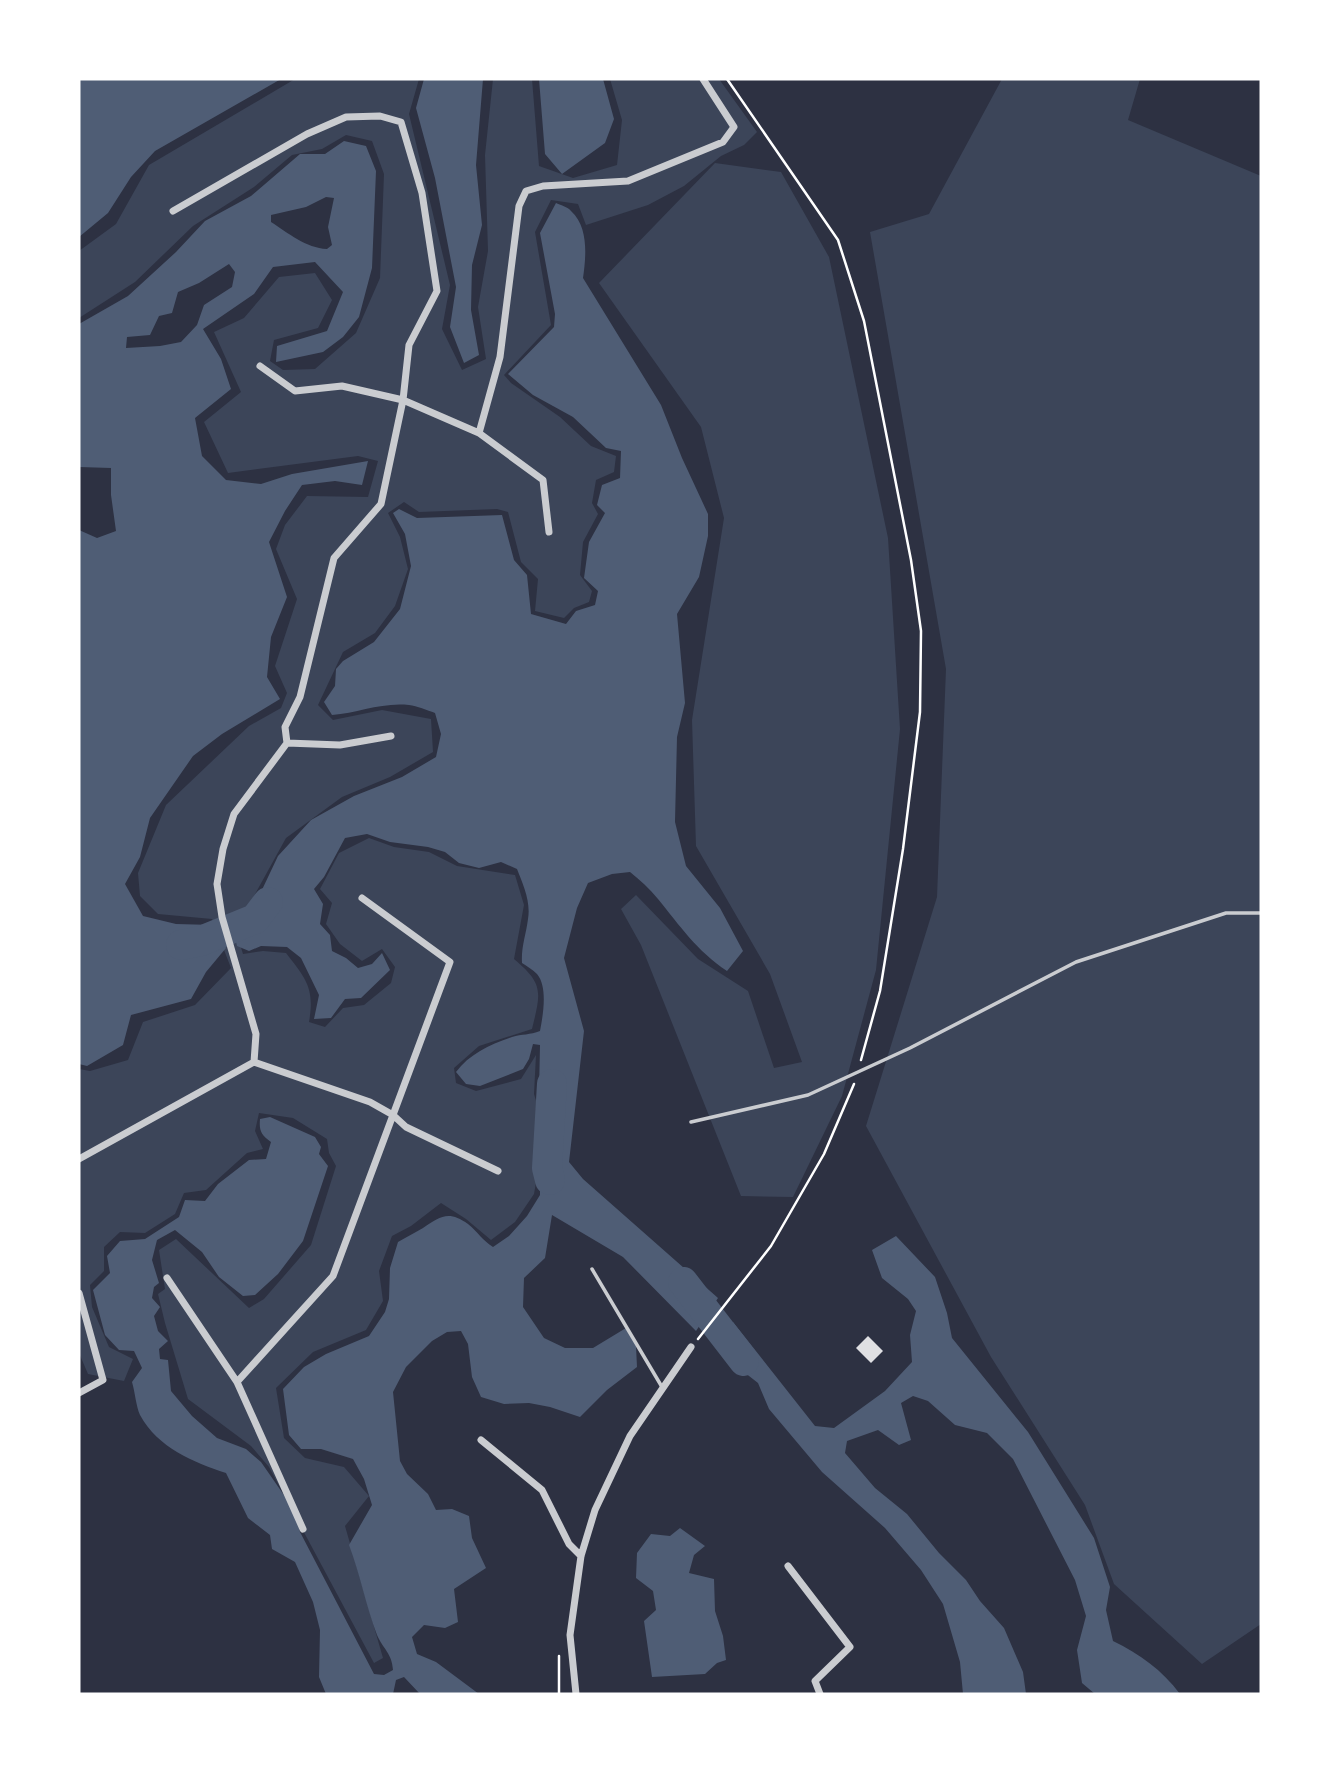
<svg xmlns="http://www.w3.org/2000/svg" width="1340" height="1773" font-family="Georgia,serif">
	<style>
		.green { fill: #3c4559 }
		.water { fill: #4f5d75; fill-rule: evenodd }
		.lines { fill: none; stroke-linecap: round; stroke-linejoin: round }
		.river { stroke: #4f5d75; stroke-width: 30 }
		.building { fill: #e0e0e3 }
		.path { stroke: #fff; stroke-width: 2.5 }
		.service { stroke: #caccd0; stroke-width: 3.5 }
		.minor { stroke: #caccd0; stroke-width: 7 }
	</style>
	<rect width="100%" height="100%" fill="#2d3142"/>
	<path class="green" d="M295,79H419L409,114L450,285L442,329L462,370L486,359L478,307L488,251L485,155L493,79H532L539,166L573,178L617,165L622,120L610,79H719L757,132L744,145L721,156L684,186L648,205L586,225L578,204L551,200L535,232L551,325L504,375L511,383L560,417L591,446L616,456L614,472L596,480L592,503L598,514L583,542L580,575L592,591L589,602L574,608L564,618L535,611L538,579L521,562L508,512L497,509L419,512L404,502L388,513L400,537L408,569L395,606L375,633L343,652L318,705L333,720L382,710L431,719L433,752L390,777L342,797L286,838L248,907L233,921L243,954L263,951L286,953C306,979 315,988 309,1022L325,1027L343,1008L364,1005L391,983L395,967L382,949L362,961L340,944L326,924L332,903L320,889L339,853L369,838L394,847L429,852L457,866L515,875L524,905L514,959C544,984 541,992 532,1029L479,1046L454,1068L456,1083L476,1091L521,1079L536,1055L534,1094L545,1130L534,1194L515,1222L491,1240L466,1219L441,1203L411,1226L392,1236L379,1271L383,1301L366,1330L313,1352L276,1388L284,1438L305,1458L344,1467L369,1496L345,1526L383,1658L374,1663L269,1467L251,1446L188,1399L165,1323L158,1294L165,1289L159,1250L176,1239L249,1308L264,1299L311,1245L336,1166L329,1153L327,1139L293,1118L259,1113L255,1131L263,1149L247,1153L206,1190L184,1193L175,1214L145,1233L120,1232L104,1247V1271L90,1285L92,1307L109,1347L133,1359L124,1381L88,1374L79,1353V1069L90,1071L128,1060L143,1022L195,1005L231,968L212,919L158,914L140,896L138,873L166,805L249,726L281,708L287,693L275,666L297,599L276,549L285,525L307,496L368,497L378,461L358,456L228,473L204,422L241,392L214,332L244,318L279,277L315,273L332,300L318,328L274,340L270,361L283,370L315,369L356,333L380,278L384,174L372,141L346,135L322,149L292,155L254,187L193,226L135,282L79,318V251L116,224L149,165Z
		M1002,79H1140L1128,120L1261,176V1624L1202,1664L1114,1584L1085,1505L991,1357L866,1126L937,897L946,669L870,232L929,214Z
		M715,163L781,172L829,257L888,538L900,729L876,970L842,1096L793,1197L741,1196L641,945L621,909L636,895L698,959L748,991L774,1068L802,1062L770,974L696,846L692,720L724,518L701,427L599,283Z"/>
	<path class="water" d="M79,79H281L155,151L131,177L108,213L79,237Z
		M424,79H483L476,165L482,225L472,265L471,310L479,355L464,363L450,327L456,287L435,178L416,108Z
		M539,79H603L614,119L605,143L562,174L545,154Z
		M344,141L366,146L376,171L372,268L359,317L343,337L323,352L276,362L277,346L327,331L343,292L315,262L273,267L254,294L203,329L221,359L231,389L195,418L202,456L226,480L261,484L292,474L368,461L362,485L335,481L302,485L285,511L269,542L287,597L271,637L267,677L280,699L222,734L193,756L150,818L140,857L125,884L143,916L176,924L213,925L226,948L206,972L191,999L131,1015L123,1045L87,1066L79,1064V530L97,538L116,531L111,495V468L79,467V324L128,296L176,252L205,221L251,196L300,154H325ZM326,197L334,198L328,227L332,245L327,249C306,248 288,233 271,222V215L306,207ZM229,264L235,272L232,287L204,305L197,325L181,342L160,346L126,348L127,337L150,335L159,316L172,313L178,292L199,283Z
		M556,203C560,205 568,207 571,211C589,227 586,257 583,278L661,405L682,458L708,514V536L699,577L677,614L685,703L677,737L675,822L686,866L720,908L743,951L727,971C697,951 680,926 658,899C650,889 640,880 630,872L612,874L588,883L577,908L564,958L584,1031L569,1162L583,1179L718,1298L696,1331L623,1257L552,1215L545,1258L524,1278L523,1307L544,1338L565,1348H593L626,1328L636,1346L637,1367L607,1390L580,1417L550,1407L529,1403L504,1404L481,1397L472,1377L468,1344L461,1331L447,1332L432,1341L406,1367L393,1392L400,1461L407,1474L428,1494L436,1510L452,1509L469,1516L472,1538L486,1568L454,1589L458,1622L445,1628L424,1625L412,1637L417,1654L436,1662L479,1694H420L404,1677L396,1680L393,1694H326L319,1677L320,1630L313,1602L295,1562L272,1549L270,1535L248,1518L226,1473C193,1462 158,1448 140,1415C136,1406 135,1392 132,1382L142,1368L134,1351L119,1350L105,1335L93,1290L110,1273L107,1256L120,1241L145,1239L179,1217L185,1200L205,1201L218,1184L249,1160L266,1159L271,1142C261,1135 259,1131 260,1119L270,1117L315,1137L321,1147L319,1154L328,1166L303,1241L278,1274L255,1295L243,1296L219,1277L202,1252L175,1230L157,1240L152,1260L159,1283L154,1287L152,1298L160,1307L154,1316L158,1331L168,1341L159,1349L160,1359L168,1360L171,1391L192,1416L217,1438L246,1449L261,1462L295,1511L300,1532L374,1674L384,1675L393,1670C392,1653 383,1649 377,1635C366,1606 360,1574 349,1545L372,1505L364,1479L353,1459L321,1449H301L289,1435L283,1389L304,1367L326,1354L369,1336L385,1312L389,1299L390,1268L398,1242C406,1237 415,1233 423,1228C440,1216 449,1210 468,1224C477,1231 483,1241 493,1247L509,1236L527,1216L540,1195V1177L552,1126L539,1093L540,1045L533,1044L529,1059L523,1069L480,1086L466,1084L456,1072C469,1054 491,1044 512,1037C522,1034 530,1035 540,1031C543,1015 548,987 537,974C533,970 527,966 522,963C521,947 526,935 528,919C531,902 523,884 517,869L501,862L479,868L459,863L445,852L428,847L390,842L367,834L345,838L324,877L314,889L323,904L320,924L330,935L332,951L346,958L358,968L372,964L382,953L390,970L361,998L345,999L331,1018L314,1019L319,995L301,958L287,947L261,946L249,951L237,946L234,932L260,894L278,856L311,820L354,796L402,777L436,757L441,734L435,713C427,710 417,706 409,705C382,702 358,713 332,715L324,702L335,686L336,669L343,661L374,642L400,609L411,566L405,534L393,513L399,509L417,518L502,515L514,560L527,575L531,614L566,624L576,611L595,605L598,591L584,578L589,542L605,513L597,505L602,485L620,478L621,451L606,448L573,417L533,395L508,374L554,327L555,314L540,233Z
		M896,1236L935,1277L947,1313L952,1338L1028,1432L1094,1538L1110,1587L1106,1610L1113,1641C1140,1654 1162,1670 1180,1694H1095L1082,1683L1077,1650L1086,1616L1075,1580L1013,1459L987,1433L955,1425L928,1401L913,1396L901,1403L911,1440L899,1445L878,1430L847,1441L845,1453L875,1488L907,1514L939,1553L966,1580L980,1601L1004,1628L1023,1672L1026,1694H963L960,1662L943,1604L921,1570L885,1528L822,1472L769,1409L758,1383L735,1365L711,1337L733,1322L815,1426L834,1428L885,1391L912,1362L910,1335L916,1311L908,1299L882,1278L872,1250Z
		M680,1528L705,1546L694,1555L689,1573L714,1579L715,1611L723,1636L726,1660L717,1663L705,1674L652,1677L644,1621L656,1610L653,1591L636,1578L637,1553L651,1534L670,1536Z"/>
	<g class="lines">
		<path class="river" d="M181,945L201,941L255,919L268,902
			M550,1180L547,1168L552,1084
			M683,1282L744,1361"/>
	</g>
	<path class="building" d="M868,1336L883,1351L871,1363L856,1348Z"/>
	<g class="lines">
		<path class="path" d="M727,79L838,240L864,321L911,560L921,631L920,712L903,849L880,991L861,1060
			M698,1339L771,1246L824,1154L854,1084
			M559,1694V1656"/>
		<path class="service" d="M691,1122L808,1095L910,1048L1076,962L1226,913H1261
			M592,1269L662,1387"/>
		<path class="minor" d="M260,366L295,391L342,386L403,400L479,433L543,480L549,532
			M479,433L500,357L519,206L526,191L543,186L628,181L723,142L734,127L703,79
			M287,743L340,745L391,736
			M254,1062L370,1102L393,1115L406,1127L498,1171
			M79,1159L254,1062L256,1034L222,917L217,884L223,849L234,814L287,743L285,727L300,697L334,558L381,504L403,400L409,345L437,291L422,193L401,122L380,116L346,117L307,134L173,211
			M167,1278L237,1382L303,1529
			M79,1293L103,1380L79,1393
			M237,1382L333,1276L450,962L362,898
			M481,1440L542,1490L569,1544L581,1556
			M788,1566L850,1647L815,1681L820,1694
			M576,1694L570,1635L581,1556L595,1510L630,1436L691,1347"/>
	</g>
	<rect width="1340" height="1773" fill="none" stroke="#ffffff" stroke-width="161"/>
</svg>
